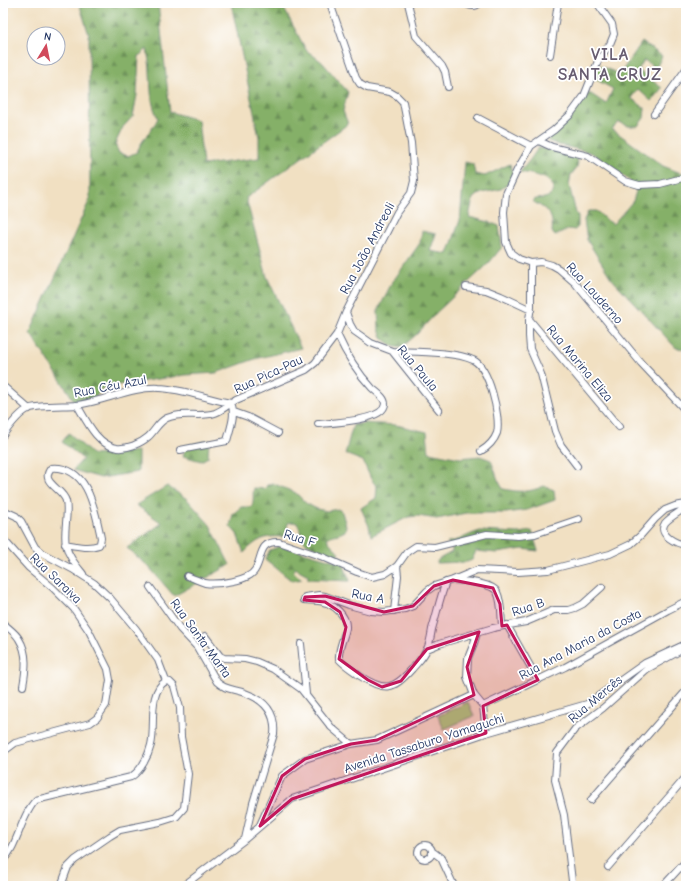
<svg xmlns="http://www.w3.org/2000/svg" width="689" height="889" font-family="'Comic Neue',sans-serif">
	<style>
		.forest { fill: url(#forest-firs); stroke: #507063; fill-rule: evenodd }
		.pitch { fill: #a7cc77; stroke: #617e6a }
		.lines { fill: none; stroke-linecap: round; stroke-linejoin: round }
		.minor-casing { stroke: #666d81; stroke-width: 8 }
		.minor { stroke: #fff; stroke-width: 6 }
		.marked { fill: #c2185b; fill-opacity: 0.2; stroke: #c2185b; stroke-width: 3; stroke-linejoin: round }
		.labels { text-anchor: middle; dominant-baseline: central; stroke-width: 3.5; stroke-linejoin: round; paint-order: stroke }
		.street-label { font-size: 13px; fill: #1b2f5e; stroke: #fff }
		.district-label { font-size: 17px; font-weight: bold; letter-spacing: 1px; fill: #675c70; stroke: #fff }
	</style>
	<defs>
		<pattern id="forest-firs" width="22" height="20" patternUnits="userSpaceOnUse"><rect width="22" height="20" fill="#85b068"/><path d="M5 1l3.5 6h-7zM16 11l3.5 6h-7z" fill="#6c9059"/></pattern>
	</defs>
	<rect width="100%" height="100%" fill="#fff"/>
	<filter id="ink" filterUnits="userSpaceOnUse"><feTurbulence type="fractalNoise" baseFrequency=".025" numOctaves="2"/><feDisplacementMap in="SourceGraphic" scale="8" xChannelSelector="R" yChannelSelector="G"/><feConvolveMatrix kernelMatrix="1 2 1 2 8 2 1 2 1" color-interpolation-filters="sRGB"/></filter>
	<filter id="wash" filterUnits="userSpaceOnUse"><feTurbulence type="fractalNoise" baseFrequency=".012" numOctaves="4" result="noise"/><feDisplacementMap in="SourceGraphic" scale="16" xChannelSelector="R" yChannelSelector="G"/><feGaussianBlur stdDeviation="0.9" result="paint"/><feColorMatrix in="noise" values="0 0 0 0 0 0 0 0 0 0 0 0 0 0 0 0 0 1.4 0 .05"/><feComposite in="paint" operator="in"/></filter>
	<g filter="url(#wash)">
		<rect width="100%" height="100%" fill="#f1e0c2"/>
		<path class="forest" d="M79,3H158L170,112L198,120L203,165L259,158V137L231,3H281L306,50L322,62L348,92L343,111L348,124L246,198L267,277L301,348L255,359L216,373L185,375L111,386L101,389L96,397L75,402L30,333L90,199L89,35ZM147,49C148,57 150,64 150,72C151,88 150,103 158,118C152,131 142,139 137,152L128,156L119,153L115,144L123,127L133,116L137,95L139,56Z
			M642,42L662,56L656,68L644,60L638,70L662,88L651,101L638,89L631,98L645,108L644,118L638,126H628L619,122L612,129L663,166L686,175V349L676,348L611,278L587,240L584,220L588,211H597L605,219L613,224L633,201L636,191L629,180L592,153L581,150L559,145L548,141L552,132L588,92L606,104L613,89L595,79L597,65L620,74Z
			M538,148L558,151L576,158L578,162L577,167L571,175L569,185L576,213L578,217V227L575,230L569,229L555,236L552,232C554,213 547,210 532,201C537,197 544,200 549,196C552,194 553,191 553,188C552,176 529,174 520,172L530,160Z
			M465,162L473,164L475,174L485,176L510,164L513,174L509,183L501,189L482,193L473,198L469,217L489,222L499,226L502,247L489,263L437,312L417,334L401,348L392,346L383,339L379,330L378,311L391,284L420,243L422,231L436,234L430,251L448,254L460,220Z
			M364,423L396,425L427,432L429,452L460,458L480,456L491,460L498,480L503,489C520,492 528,493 544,486L554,490L555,500L527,510L506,513H466L437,519L418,516L408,517L371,536L369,526L361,508L376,498L377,487L371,479L363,461L345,454L353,425Z
			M69,433L93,455L138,451V472L101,478L73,470L83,459L62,442Z
			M209,440L208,457L201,461L183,456L186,446Z
			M272,483L296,493L307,504L317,509L327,511L338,509L342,512L346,526L345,531C339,535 333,534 327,538C329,544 335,547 339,553L335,556C329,553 306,545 304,541C300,535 301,529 297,523L293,522L288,523L286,533L283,537C265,535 256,540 244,553L237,534L230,526L233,514L241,507H251C255,501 252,495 254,488L265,489L267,485Z
			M167,486L187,499L210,525L230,565L174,596L148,566L127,548L162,523L136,505Z
			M480,531L518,533L532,531L538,551L523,549L497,553L476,551L472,560L467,562L436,563L439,559L452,552V547L447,542C457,542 469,534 480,531Z
			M281,546L343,563L350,581L308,579V575L295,568L293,572L302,579L292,581L265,559L270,550Z"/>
		<path class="pitch" d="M468,702L474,716L444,729L438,716Z"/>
	</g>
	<g filter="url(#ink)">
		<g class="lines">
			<defs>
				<path id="minor" d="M408,3L416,36L442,66L445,72L448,87
					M465,3C470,7 476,7 480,3
					M597,3L612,24L614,34L610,44L598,61L584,96L570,115L554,130L531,146L517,170L506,194L504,212L506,242L511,253L519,259L531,263L541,262L552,265L559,269L575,283L641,363L686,411
					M550,55L558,3
					M654,114L686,69
					M478,118L531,146
					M539,141L552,147L588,156L625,181L639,185L660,184L686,177
					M531,263V307L529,319L619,427
					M466,287L486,290L501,296L531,310
					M346,312L350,324L354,331L371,343L392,351L439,410
					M529,319V336L530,349L541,374L555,431L561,445L577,466
					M392,351C414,352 454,351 473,360C489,367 501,417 497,433C494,441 488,447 481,451
					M3,386L29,409
					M77,405C86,420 97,445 117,448C127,449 140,444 148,437C155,431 158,422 167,418C182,411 200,418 215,413C223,410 229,404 236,400C259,390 283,380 306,370L315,363L337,334L346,312L397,212L411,193L414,181L411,143L403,102L397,96L390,92L367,88L360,84L356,78L330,3
					M234,412L248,417L278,433
					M318,424C331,423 384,421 385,404C385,397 376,392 372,388C357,372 346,354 337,334
					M3,435C9,427 18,414 28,409C36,405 66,406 76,405C102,402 134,386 159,388C184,389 207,399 231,403
					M180,450L227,441C230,428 236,416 231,403
					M686,507C680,512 670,517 665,523C657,535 677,544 686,545
					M3,510L16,516L21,521L35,547L42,553L72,569L94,583L110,598L136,629L158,660L166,681L170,682L174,686L180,708L181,737L188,774L184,808L176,817L160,822L120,830L110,836L75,860L68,867L61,886
					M3,539L29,568L53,588L74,609L89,631L108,669L110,680L106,705L97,718L90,723L15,743L3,752
					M65,544C76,546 88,549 99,545L100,543L101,538C95,511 89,465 51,468C39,483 63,488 66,501C69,515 63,531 66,545C68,556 76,565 83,574
					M187,576C193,578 199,581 205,583C217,585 249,581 255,570C263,557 258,541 279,542L323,557L357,572L372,577L385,574L397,566L407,552L416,546L435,547L487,534L518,536L535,534L579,519
					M453,580C463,581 493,583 497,592C502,602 501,616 502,626
					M150,587L180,629L197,647L217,682C225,690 235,689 245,693C265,700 276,713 274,734L253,803L245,839
					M304,600L305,597L319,595L325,596L349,605L371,611L384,612L405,609L413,606L427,591L434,586L453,580L477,570L518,572L548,570L610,554L631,544L641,535L655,519L665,510L675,506L686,504
					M304,600C311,601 317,600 323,602C334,604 347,616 346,628C344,639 338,648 339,659C345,666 353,670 360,676C385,692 393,690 412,669C417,663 424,657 427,649C430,643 431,635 432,629C437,613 440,597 446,582
					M394,611L398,576L397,566
					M3,623C8,628 16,633 19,639C28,653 26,670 23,686
					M507,625L538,680
					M477,633L474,643L468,658L467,677L474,695L483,706L486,733
					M205,636L220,656L224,658L245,659L257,662L273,669L301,689L331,727L351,744
					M301,644L306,694
					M427,649L439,644L493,628L526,622L554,610H568L575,608L583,604L602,587
					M483,706L565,667L668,610L686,601
					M591,800L686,691
					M260,825L282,776L305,759L351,744L377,740L474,695
					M418 852a7 7 0 1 1 14 0a7 7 0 1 1-14 0Z
					M433,852L441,858L454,886
					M3,860C18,846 21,815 36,800L131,777C141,770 148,757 151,745C156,726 147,692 166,681
					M608,867L686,777
					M183,886L244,840L292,799L486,733L587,704L645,663L686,644
					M571,886L572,881L564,815L555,780L557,753L575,729L603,708L647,669L685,648
					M663,886L686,861"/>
			</defs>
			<use href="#minor" class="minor-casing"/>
			<use href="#minor" class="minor"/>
		</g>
	</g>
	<path class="marked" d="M453,580L493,588L500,604L502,626L507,625L538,680L483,706L486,733L292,799L260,826L282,776L305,759L351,744L377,740L474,695L467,667L479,632L427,649L401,681L382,687L368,680L339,659L346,627L340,612L325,602L304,600L305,597L325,596L384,612L413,606L434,586Z"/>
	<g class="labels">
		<g class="street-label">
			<text transform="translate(367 248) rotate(-62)">Rua João Andreoli</text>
			<text transform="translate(595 293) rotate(48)">Rua Lauderno</text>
			<text transform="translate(580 363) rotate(50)">Rua Marina Eliza</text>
			<text transform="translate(418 368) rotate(50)">Rua Paula</text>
			<text transform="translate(268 374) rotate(-25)">Rua Pica-Pau</text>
			<text transform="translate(110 386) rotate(-11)">Rua Céu Azul</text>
			<text transform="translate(300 538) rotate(17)">Rua F</text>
			<text transform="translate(56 578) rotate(44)">Rua Saraiva</text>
			<text transform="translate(368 596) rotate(11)">Rua A</text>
			<text transform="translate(528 607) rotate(-18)">Rua B</text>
			<text transform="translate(201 638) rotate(54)">Rua Santa Marta</text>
			<text transform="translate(580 644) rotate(-28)">Rua Ana Maria da Costa</text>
			<text transform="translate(595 699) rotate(-40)">Rua Mercês</text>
			<text transform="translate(424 743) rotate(-18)">Avenida Tassaburo Yamaguchi</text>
		</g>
		<g class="district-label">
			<text x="610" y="54">VILA<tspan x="610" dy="20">SANTA CRUZ</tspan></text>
		</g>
	</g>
	<rect width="689" height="889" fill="none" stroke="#fff" stroke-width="16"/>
	<g transform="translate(46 46) rotate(10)"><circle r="19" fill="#ffffff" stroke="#a4acbf"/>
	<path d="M0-3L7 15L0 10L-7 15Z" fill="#d1495b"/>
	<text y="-6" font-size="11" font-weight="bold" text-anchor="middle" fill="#1b2f5e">N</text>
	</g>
</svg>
